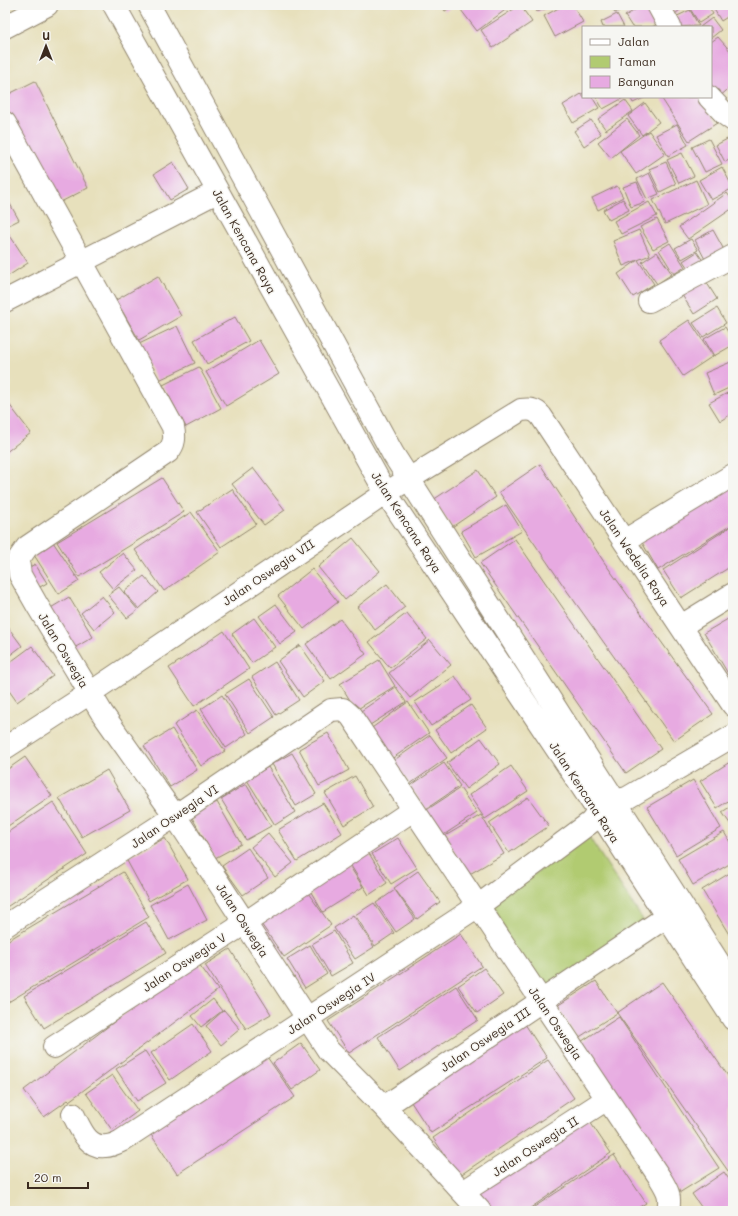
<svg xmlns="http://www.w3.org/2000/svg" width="738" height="1216" font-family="Mali,sans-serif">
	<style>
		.green { fill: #b1cb71; stroke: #767a48 }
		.building { fill: #e7aae1 }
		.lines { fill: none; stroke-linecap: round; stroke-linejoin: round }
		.street-casing { stroke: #91856d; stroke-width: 24 }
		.street { stroke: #fff; stroke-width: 22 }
		.labels { text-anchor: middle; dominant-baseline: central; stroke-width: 3; stroke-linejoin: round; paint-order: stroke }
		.street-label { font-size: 12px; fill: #3b2a1e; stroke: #f6f6f2 }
	</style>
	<rect width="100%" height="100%" fill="#f6f6f2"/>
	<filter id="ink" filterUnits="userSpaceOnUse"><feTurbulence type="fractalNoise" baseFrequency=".025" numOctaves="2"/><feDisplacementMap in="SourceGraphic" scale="8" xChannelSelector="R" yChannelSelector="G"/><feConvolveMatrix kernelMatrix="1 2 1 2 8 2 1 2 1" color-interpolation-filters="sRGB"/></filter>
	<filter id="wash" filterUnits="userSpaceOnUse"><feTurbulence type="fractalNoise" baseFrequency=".012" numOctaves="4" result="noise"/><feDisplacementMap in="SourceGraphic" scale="16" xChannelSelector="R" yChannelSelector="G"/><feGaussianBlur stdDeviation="0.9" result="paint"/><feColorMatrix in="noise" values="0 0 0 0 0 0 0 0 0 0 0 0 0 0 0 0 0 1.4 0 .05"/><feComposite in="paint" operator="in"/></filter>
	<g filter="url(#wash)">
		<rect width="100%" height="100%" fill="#e7e0bc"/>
		<path class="green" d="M589,837L647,926L540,992L486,906Z"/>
		<g id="blocks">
			<path class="building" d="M441,5H455L445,11Z
				M467,5H512L477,31L461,10Z
				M520,5L532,22L493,48L481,30Z
				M534,5H555L537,12Z
				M564,5H573L583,22L555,37L544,16Z
				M610,5H630L615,13Z
				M643,5H648L659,23L652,27H632L625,16Z
				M668,5H686L675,14Z
				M693,5H708L713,14L699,23L689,7Z
				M714,5H726L732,14L721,21L712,6Z
				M690,10L699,26L673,27L669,20Z
				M617,14L624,27H603L601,22Z
				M712,18L721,30L711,38V27H700Z
				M718,37L733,54V85L719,97L711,88V42Z
				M35,81L88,188L55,205L5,104V96Z
				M583,93V97H592L599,108L573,123L563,105Z
				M596,97H625L603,109Z
				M630,97H646L633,103Z
				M664,97H701L717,123L689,141L662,99Z
				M625,100L633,111L606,130L598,119Z
				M645,103L659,122L642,135L628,116Z
				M627,119L639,135L611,158L598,142Z
				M591,120L601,134L584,146L574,131Z
				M677,124L688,145L668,156L656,135Z
				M649,131L665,154L636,174L620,151Z
				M733,136V158L725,162L716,145Z
				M709,139L722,164L705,172L692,147Z
				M682,153L694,176L679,183L667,160Z
				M173,162L189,189L170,200L154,174Z
				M666,162L676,184L660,192L649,169Z
				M722,167L733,188L711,200L699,180Z
				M649,173L659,194L647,199L637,179Z
				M696,180L707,204L665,224L653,200Z
				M637,182L645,202L631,207L623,187Z
				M617,186L623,197L598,210L592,198Z
				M727,193L733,201V208L688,239L679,227Z
				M5,195L19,220L5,227Z
				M623,199L629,210L609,220L603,210Z
				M649,202L657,216L621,234L614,221Z
				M657,219L669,241L653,249L640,227Z
				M5,228L28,263L5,278Z
				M639,230L650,255L623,266L613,241Z
				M713,230L728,257L709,267L695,240Z
				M691,239L698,250L682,259L675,248Z
				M670,243L685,267L674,274L659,250Z
				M657,252L672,274L657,284L642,262Z
				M697,252L706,265L692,274L683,261Z
				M638,260L654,284L633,297L618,274Z
				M158,276L181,316L139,340L116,300Z
				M705,280L717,299L694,314L682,295Z
				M717,308L726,323L703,337L693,323Z
				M235,317L249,341L207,364L194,340Z
				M689,320L713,356L683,376L659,340Z
				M177,326L195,363L157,381L139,344Z
				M725,327L733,340V345L714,356L704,339Z
				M259,340L279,374L226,406L206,372Z
				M733,361V386L714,395L705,373Z
				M199,367L221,408L186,427L163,385Z
				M733,390V413L720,421L709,403Z
				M5,399L31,433L5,453Z
				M540,464L604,562L713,714L674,741L565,588L499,492Z
				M253,468L285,510L264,525L232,484Z
				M478,470L496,497L452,527L433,500Z
				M162,478L184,512L79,577L57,542Z
				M733,484V524L658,570L640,539Z
				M232,489L256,524L221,547L197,512Z
				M506,505L522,531L476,557L461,531Z
				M191,512L220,552L164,591L135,550Z
				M733,525V565L681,598L663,570Z
				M353,538L380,571L345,600L318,567Z
				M515,539L661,749L626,773L480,563Z
				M53,542L79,581L59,594L34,555Z
				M123,553L137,570L113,589L99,572Z
				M35,564L47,583L31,592L20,573Z
				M312,569L338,602L304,629L278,596Z
				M144,576L158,592L139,609L124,592Z
				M387,584L405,607L375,630L357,607Z
				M119,587L138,610L127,618L108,595Z
				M102,596L115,612L94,629L81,613Z
				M69,597L93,637L69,651L44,612Z
				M276,604L297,632L280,644L259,616Z
				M407,613L427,639L390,668L369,642Z
				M733,616V682L704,633Z
				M254,618L275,647L252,663L232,634Z
				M340,619L366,654L331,679L306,644Z
				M5,623L22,646L5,659Z
				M224,631L249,669L194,706L169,668Z
				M430,640L451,665L410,698L389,673Z
				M300,645L325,681L303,697L278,661Z
				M32,646L53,676L17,702L5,685V666Z
				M379,660L395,686L356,710L340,684Z
				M275,662L299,700L276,715L252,677Z
				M455,676L471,700L431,726L415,702Z
				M249,679L274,717L250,733L225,694Z
				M396,687L406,702L367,727L358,713Z
				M222,695L247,734L226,748L201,709Z
				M408,702L429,733L390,760L369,730Z
				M471,705L487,728L451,753L435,730Z
				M197,710L225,751L201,766L174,725Z
				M172,729L197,770L170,787L144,746Z
				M328,733L349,770L319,786L299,749Z
				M430,735L447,758L410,784L393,761Z
				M481,738L500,764L466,789L447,763Z
				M292,753L316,794L296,806L272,764Z
				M25,757L52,796L5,828V771Z
				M733,760V798L717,808L700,781Z
				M444,763L460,786L426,809L410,786Z
				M511,766L528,791L485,819L469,795Z
				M268,767L295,812L275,825L247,780Z
				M107,770L130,810L82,837L59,798Z
				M355,776L373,807L344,825L325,793Z
				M693,780L721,828L676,855L647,807Z
				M246,784L271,826L246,840L221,799Z
				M460,788L477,813L442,836L425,811Z
				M528,797L549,826L509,853L489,823Z
				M53,802L87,854L5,908V834Z
				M217,802L241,844L215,858L191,816Z
				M323,803L342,833L297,861L278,830Z
				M733,805V828L722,812Z
				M481,815L504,854L468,875L445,836Z
				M724,832L733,847V862L693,885L678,859Z
				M268,833L293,863L275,877L251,847Z
				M165,838L188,879L149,901L126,859Z
				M398,838L417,868L391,884L372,854Z
				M248,848L268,878L243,895L222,866Z
				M367,850L387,883L369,895L348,861Z
				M345,859L363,887L323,912L306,884Z
				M418,871L440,902L417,919L394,888Z
				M733,871V941L702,890Z
				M123,872L149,917L5,1004V942Z
				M188,884L207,920L169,940L150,905Z
				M303,886L331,925L284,957L257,918Z
				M395,890L415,919L396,932L376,903Z
				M374,903L394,933L375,946L355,915Z
				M353,915L374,947L355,959L334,928Z
				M146,922L166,953L44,1028L24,996Z
				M334,931L353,963L331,976L312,944Z
				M461,934L482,966L349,1053L328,1021Z
				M310,945L327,974L305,988L287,959Z
				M230,949L271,1014L246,1029L205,965Z
				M196,960L218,990L69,1101L68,1100L44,1117L24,1090Z
				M484,968L503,995L477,1013L458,986Z
				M596,981L617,1013L662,982L733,1083V1178L617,1013L578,1038L557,1006Z
				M456,986L478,1020L400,1071L378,1037Z
				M213,999L222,1011L201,1027L192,1016Z
				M224,1010L240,1029L221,1045L206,1026Z
				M619,1017L719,1168L679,1193L579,1043Z
				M193,1024L212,1051L170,1080L151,1053Z
				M525,1024L547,1058L431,1133L409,1099Z
				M301,1043L320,1070L292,1090L273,1063Z
				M145,1051L166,1083L137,1101L116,1069Z
				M265,1054L295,1097L177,1174L148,1130Z
				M548,1060L574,1098L459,1176L433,1138Z
				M112,1075L138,1111L112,1130L86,1093Z
				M586,1116L611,1153L526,1211H491L476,1190Z
				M614,1155L646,1203L633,1211H528Z
				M724,1172L733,1185V1211H704L692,1194Z"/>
		</g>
	</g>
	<g filter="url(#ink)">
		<use href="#blocks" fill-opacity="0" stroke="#91856d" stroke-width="1"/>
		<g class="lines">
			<defs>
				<path id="street" d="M114,5L386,493L604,820L733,1019
					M149,5L393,454L733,985
					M658,5L670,27
					M5,27L47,5
					M709,97L726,115L733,120
					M5,123L173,427C175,437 175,444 168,452L27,547L18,560L20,575L37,605L102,713L175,816L328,1050L384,1107L480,1211
					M5,301L217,192
					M649,301L733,256
					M624,541L733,475
					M681,626L733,594
					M5,748L90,693L386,493L521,410C530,409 535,409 541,416L733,705
					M5,926L175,816L331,710L343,709L351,716L660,1178C668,1191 671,1196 668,1211
					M54,1047L245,923L413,810
					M384,1107L666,917
					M73,1114C80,1127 87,1149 106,1146C111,1146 117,1143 121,1141L478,906L591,822C601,807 609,801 627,798L733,736
					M463,1192L607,1099"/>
			</defs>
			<use href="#street" class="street-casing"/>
			<use href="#street" class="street"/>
		</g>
	</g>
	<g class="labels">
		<g class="street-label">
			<text transform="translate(245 241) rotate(61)">Jalan Kencana Raya</text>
			<text transform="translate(407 522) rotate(57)">Jalan Kencana Raya</text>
			<text transform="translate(635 557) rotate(56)">Jalan Wedelia Raya</text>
			<text transform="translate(268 572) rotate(-34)">Jalan Oswegia VII</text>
			<text transform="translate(64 650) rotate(59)">Jalan Oswegia</text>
			<text transform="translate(585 792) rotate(57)">Jalan Kencana Raya</text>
			<text transform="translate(174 816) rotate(-34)">Jalan Oswegia VI</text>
			<text transform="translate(243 920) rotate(57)">Jalan Oswegia</text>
			<text transform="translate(184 962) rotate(-33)">Jalan Oswegia V</text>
			<text transform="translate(331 1003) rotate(-33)">Jalan Oswegia IV</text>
			<text transform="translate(556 1023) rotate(56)">Jalan Oswegia</text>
			<text transform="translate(485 1039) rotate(-34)">Jalan Oswegia III</text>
			<text transform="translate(535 1146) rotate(-33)">Jalan Oswegia II</text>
		</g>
	</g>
	<rect width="738" height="1216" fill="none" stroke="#f6f6f2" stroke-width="20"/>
	<rect x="582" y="26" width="130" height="72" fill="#f6f6f2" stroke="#aba49d"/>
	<rect x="590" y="39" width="20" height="6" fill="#ffffff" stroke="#aba49d"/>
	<text x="618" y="46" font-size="12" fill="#3b2a1e">Jalan</text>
	<rect x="590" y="56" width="20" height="12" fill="#b1cb71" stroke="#aba49d"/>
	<text x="618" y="66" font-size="12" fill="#3b2a1e">Taman</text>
	<rect x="590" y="76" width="20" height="12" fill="#e7aae1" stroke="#aba49d"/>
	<text x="618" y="86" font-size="12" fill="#3b2a1e">Bangunan</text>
	<g transform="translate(46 46)" stroke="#f6f6f2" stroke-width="3" paint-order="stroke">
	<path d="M0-3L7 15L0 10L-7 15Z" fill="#3b2a1e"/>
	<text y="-6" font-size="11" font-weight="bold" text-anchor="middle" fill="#3b2a1e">U</text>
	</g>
	<path d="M28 1182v6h60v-6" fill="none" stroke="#3b2a1e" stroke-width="2"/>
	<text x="34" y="1182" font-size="12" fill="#3b2a1e" stroke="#f6f6f2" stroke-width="3" paint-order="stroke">20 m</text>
</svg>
